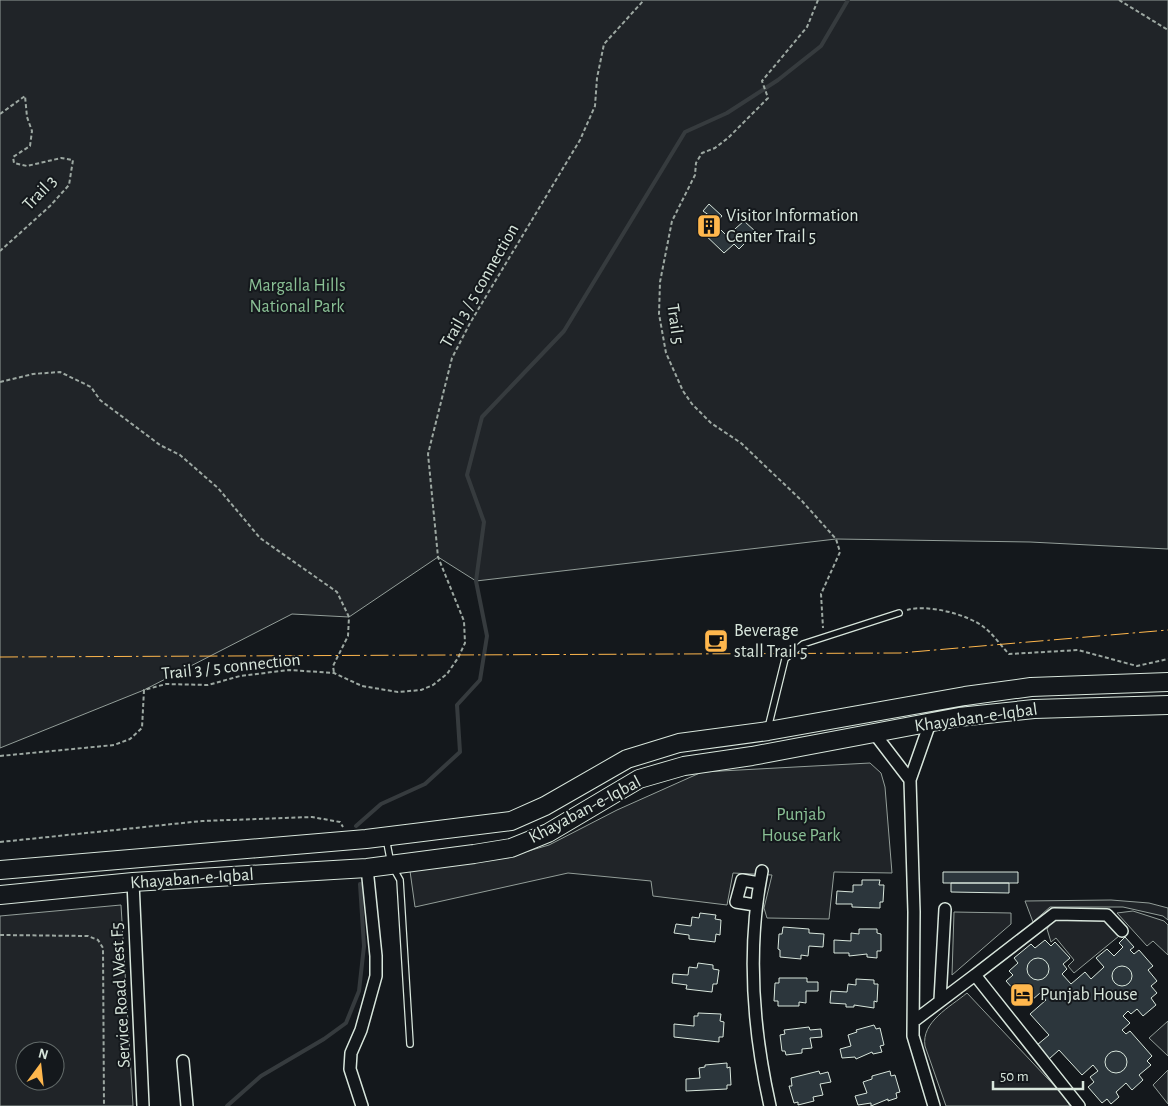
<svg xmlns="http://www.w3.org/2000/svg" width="1168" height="1106" font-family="'Alegreya Sans',sans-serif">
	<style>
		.green { fill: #202428; stroke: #939e99; fill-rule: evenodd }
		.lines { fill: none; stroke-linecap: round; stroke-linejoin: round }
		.stream { stroke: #363b3e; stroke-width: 4 }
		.building { fill: #2c363c; stroke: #d8e6dc }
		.service-casing { stroke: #d8e6dc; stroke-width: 8 }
		.minor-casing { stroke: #d8e6dc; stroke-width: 14 }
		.primary-casing { stroke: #d8e6dc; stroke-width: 20 }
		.path { stroke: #9da8a2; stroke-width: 2; stroke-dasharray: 4 2.5; stroke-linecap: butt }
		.service { stroke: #14181c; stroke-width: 5.5 }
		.minor { stroke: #14181c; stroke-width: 11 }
		.primary { stroke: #14181c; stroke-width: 18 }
		.power { stroke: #ffb74d; stroke-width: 1; stroke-dasharray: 18 4 2.5 4; stroke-linecap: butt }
		.labels { text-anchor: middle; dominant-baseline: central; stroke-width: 4; stroke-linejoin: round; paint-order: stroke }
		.street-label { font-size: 18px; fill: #d8e6dc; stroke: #14181c }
		.poi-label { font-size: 18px; fill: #d8e6dc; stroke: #14181c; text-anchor: start }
		.park-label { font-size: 18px; fill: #8ac095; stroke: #14181c }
	</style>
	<rect width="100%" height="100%" fill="#14181c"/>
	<path class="green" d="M0,0H1168V549L1030,542L836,539L476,581L438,557L349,617L292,614L144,690L0,748Z
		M870,763L881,773L885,787L892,873L834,872L829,919L767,918L764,908L772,875L733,873L727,905L653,896L651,881L568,873L415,907L410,871L511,856L549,845L617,810L702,772Z
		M1111,900L1149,903L1168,908V920L1163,916L1123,907H1050L1033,922L1025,901Z
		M121,905L133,1106H0V916ZM25,1051H55V1081H25Z
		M1133,911L1164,921L1168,925V955L1153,941L1147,946L1117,913Z
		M954,912L1011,913V924L952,975Z
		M1104,918L1119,936L1074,973L1068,966L1074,960L1056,938L1051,942L1047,929L1054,919Z
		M967,993L1064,1096L1070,1106H946L925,1046C921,1022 950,1007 967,993Z
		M1168,1021V1056L1149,1038Z
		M1168,1070V1104L1153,1085Z"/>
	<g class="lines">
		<path class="stream" d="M356,826L381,804L425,784L460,752L457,705L480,680L487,636L476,581L484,522L467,475L482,417L564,331L685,132L727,113L778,80L821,46L848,0
			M227,1106L261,1076L324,1039L346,1023L359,991L364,946L360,884"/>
	</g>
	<path class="building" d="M709,204L722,216L715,224L727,236L744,221L756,232L739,249L734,244L724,253L699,229L710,216L703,211Z
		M943,872H1018V883H943Z
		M862,880H880L879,885H884L883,902H880V908L852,907V904H836L837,891L853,892V885H862Z
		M951,883H1009V893L951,892Z
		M700,913L716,915L715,919L721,920L720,935L716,934L715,942L689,939V935L674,933L676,924L691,926L692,917L699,918Z
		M783,927L809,929V933L824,934L823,947L809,946L808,956L801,955V959L780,957V950L778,949L779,934H782Z
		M859,929H877V933L881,934V951H877V958L867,957V954L849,956V953H834V940L851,941V933L859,934Z
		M1125,937L1134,947L1130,950L1134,954L1139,950L1153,966L1148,970L1157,981L1151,986L1157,993L1151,998L1156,1005L1143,1016L1137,1009L1131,1014L1128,1011L1123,1016L1130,1023L1122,1030L1126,1034L1130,1031L1152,1056L1147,1061L1151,1065L1139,1075L1143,1080L1132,1090L1126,1083L1116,1092L1119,1097L1111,1104L1107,1099L1102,1103L1088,1087L1094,1082L1090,1077L1098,1071L1093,1065L1082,1075L1059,1050L1049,1059L1037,1045L1049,1035L1030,1014L1046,1000L1040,993L1032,1000L1028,996L1023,1000L1006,981L1013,975L1009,971L1018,963L1014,958L1031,944L1035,948L1045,940L1051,946L1055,942L1070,958L1063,964L1067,969L1062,974L1071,984L1085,972L1091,979L1104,967L1096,958L1107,949L1114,956L1123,947L1119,943Z
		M1027 969a11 11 0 1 1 22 0a11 11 0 1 1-22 0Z
		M698,963L713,965V969L719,970L717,984H713L712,992L686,989L687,985L672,983L673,974L688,975L689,967L697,968Z
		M1112 976a10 10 0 1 1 20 0a10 10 0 1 1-20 0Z
		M779,978H807V982H818V991H806V1003L799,1002V1006H778V1001H774L775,983H779Z
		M856,979L874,980V984H878L877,1002L874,1001V1008L854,1005V1007H846V1004L830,1003L831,991L847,992L848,984L856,985Z
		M698,1013L721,1014L720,1021L724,1022L723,1037H719V1042L674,1037V1024L694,1026V1016H698Z
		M874,1025L876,1029L880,1028L884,1045L880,1046L882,1052L873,1054L872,1052L856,1059L855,1057L842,1058L840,1049L851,1046L848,1035L857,1032L856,1030Z
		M809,1027L810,1030L821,1029L822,1037L810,1038L812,1048L802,1049V1053L786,1055L785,1051H782L780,1035L785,1034L784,1030Z
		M1105 1062a11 11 0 1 1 22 0a11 11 0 1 1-22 0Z
		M727,1063V1068L730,1067L731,1085H727V1089L686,1091V1079L700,1078L699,1068L705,1067V1065Z
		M819,1071L820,1074L828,1072L831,1082L820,1084L823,1095L813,1097L814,1101L798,1105V1102L794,1103L789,1086H792L791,1078Z
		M890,1071L891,1076L895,1075L900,1092L896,1093L897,1098L888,1101V1099L871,1106V1103L858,1105L855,1096L867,1093L863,1082L872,1079V1076Z"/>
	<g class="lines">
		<defs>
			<path id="service" d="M768,728L785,659L803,644L899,613
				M386,838L391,864L400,880L410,1044"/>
			<path id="minor" d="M930,723L910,780L914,912L913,1036L934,1106
				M874,733L910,780
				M762,871C747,947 753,1030 770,1106
				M133,882L143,1106
				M755,905L736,902L742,880L759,883
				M975,975L1054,914L1107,915L1122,931
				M940,1000L945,909
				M914,1021L975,975L1079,1106
				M183,1061L187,1106
				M362,1106L350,1069L351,1053L361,1030L376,976V956L367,868"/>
			<path id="primary" d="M0,870L366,839L511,821L545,806L627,759L679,743L768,731L965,696L1031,687L1168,682
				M0,895L133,882L367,868L474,854L511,848L548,833L639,779L684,766L752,756L959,717L1034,709L1168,705"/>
		</defs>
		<use href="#service" class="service-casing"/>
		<use href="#minor" class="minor-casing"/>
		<use href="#primary" class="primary-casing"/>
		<path class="path" d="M818,0L807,27L762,81L768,98L728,138L715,148L702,153L696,163L695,175L672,221L660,282L659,314L666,353L683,391L692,404L711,423L741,443L802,501L836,539L840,552L821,594L823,628
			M1119,0L1168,30
			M0,114L25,96L27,117L32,131L30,146L13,157L14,163L27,166L61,158L73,160L69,185L50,206L0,251
			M0,382L33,374L60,372L91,387L100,400L160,445L180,455L218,488L260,538L337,592L349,617L348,636L333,666L334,673
			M907,610C927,604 968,614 985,628C994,635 1001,646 1009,654L1078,650L1137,666L1168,659
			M0,756L114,745L130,739L142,728L144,690L166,684L208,685L240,676L289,670L334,673L362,686L398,692L421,690L433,685L447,674L458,658L465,643L464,621L438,557L428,454L452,358L470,323L580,140L595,106L597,78L604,44L644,0
			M0,842L202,821L312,817L340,822L343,827
			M0,935L88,936L98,940L103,948L104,1106"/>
		<use href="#service" class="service"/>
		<use href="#minor" class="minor"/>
		<use href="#primary" class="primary"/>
		<path class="power" d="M0,657L900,653L1168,630"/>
	</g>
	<defs>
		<symbol id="building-square" viewBox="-11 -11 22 22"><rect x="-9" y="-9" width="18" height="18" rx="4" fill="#ffb74d" stroke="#14181c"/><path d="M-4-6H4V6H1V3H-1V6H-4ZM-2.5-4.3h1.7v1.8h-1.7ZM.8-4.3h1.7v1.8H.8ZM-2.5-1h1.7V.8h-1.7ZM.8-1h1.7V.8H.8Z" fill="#111"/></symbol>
		<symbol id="cafe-square" viewBox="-11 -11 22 22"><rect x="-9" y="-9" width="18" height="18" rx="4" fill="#ffb74d" stroke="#14181c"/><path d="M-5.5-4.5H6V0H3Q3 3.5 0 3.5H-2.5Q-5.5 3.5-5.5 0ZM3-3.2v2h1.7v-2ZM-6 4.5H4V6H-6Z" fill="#111"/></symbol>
		<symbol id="hotel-square" viewBox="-11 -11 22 22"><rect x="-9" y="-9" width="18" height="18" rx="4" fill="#ffb74d" stroke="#14181c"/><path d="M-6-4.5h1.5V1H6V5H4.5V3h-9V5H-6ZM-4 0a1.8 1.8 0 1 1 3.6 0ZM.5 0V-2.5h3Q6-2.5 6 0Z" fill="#111"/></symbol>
	</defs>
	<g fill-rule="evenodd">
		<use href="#building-square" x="695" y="212" width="28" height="28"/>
		<use href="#cafe-square" x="702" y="627" width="28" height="28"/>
		<use href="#hotel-square" x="1008" y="981" width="28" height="28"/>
	</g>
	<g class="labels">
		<g class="street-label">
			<text transform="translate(40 193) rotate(-46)">Trail 3</text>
			<text transform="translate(480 286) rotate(-60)">Trail 3 / 5 connection</text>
			<text transform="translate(675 324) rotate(82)">Trail 5</text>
			<text transform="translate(231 667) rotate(-6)">Trail 3 / 5 connection</text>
			<text transform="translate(976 718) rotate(-8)">Khayaban-e-Iqbal</text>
			<text transform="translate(585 810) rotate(-28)">Khayaban-e-Iqbal</text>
			<text transform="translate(192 879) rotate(-4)">Khayaban-e-Iqbal</text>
			<text transform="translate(121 995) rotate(-93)">Service Road West F5</text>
		</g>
		<g class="poi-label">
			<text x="726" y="216">Visitor Information<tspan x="726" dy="21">Center Trail 5</tspan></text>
			<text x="734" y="631">Beverage<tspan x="734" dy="21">stall Trail 5</tspan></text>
			<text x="1040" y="995">Punjab House</text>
		</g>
		<g class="park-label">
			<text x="297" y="286">Margalla Hills<tspan x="297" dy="21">National Park</tspan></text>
			<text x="801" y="815">Punjab<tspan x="801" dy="21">House Park</tspan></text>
		</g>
	</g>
	<g transform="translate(40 1066) rotate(15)"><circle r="24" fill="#14181c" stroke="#626a69"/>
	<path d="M0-4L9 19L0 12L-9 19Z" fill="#ffb74d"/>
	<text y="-8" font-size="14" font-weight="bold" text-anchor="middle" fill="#d8e6dc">N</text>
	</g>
	<path d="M993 1081v8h90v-8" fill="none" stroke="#d8e6dc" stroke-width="2.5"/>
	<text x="1000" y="1081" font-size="15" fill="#d8e6dc" stroke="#14181c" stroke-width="4" paint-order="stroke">50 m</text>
</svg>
